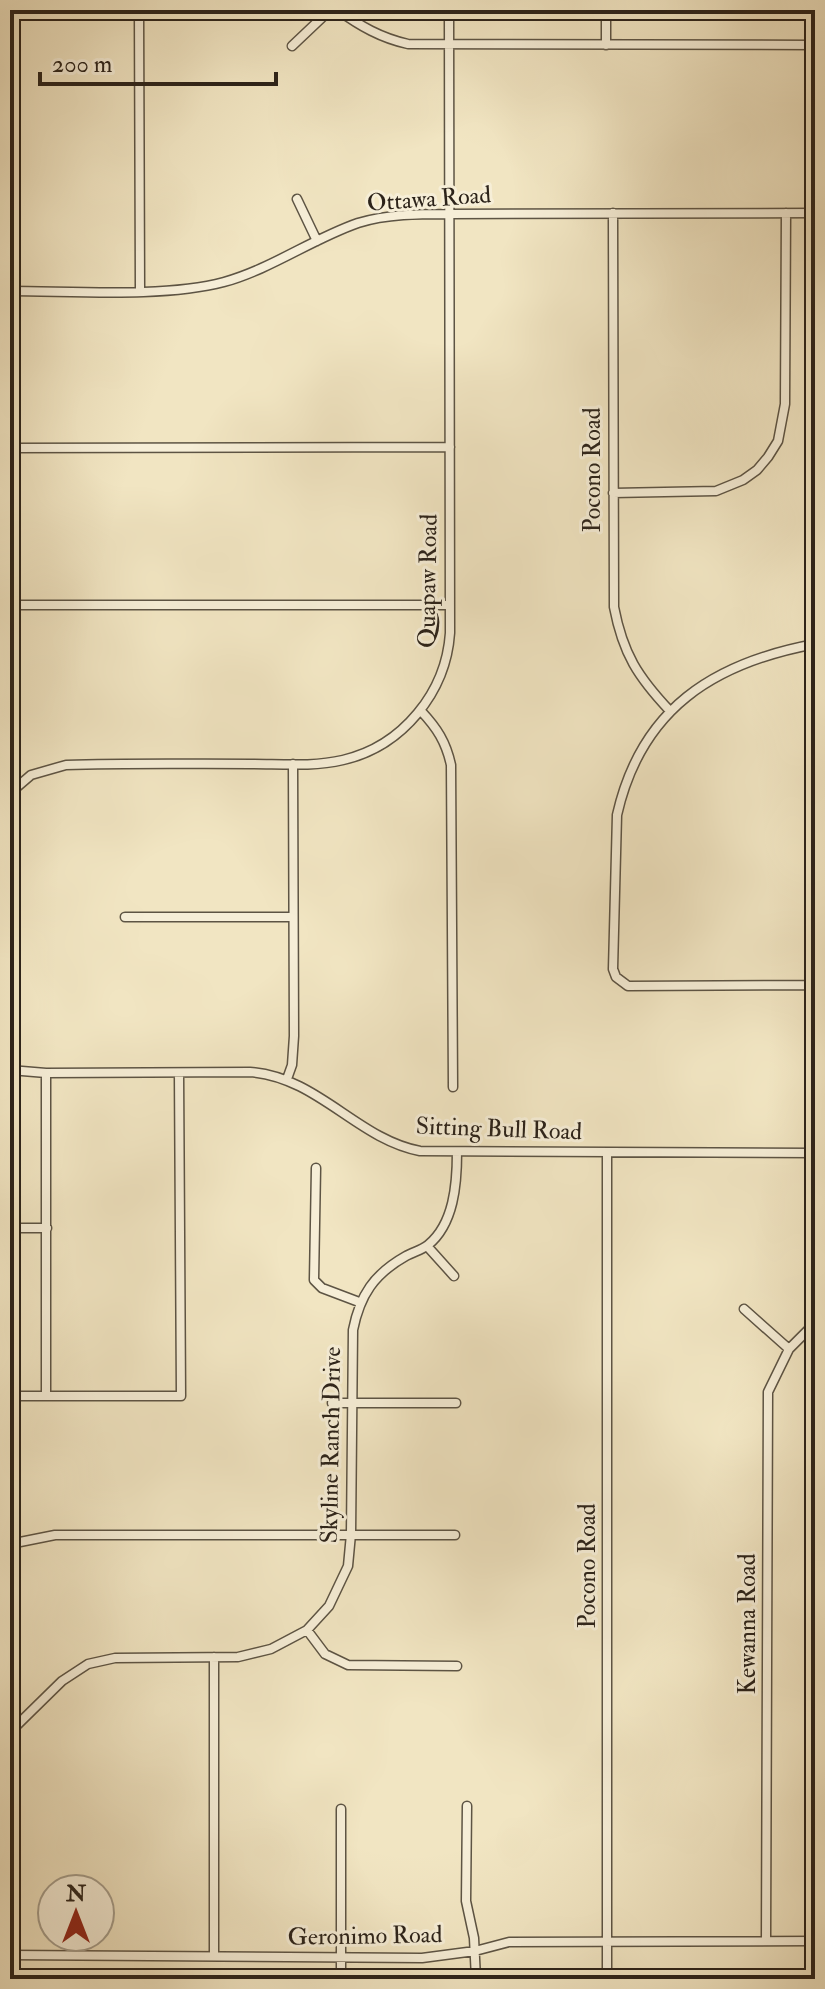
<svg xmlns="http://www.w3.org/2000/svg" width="825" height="1989" font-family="'IM FELL Double Pica',serif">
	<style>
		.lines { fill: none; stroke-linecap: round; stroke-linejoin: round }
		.minor-casing { stroke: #5d5444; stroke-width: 11 }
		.minor { stroke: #f6eed7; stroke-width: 8 }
		.labels { text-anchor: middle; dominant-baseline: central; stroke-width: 6; stroke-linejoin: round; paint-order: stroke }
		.street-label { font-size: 24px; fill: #2c231a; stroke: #f6eed7 }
	</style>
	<rect width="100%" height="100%" fill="#f1e5c2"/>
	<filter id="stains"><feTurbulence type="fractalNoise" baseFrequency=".0025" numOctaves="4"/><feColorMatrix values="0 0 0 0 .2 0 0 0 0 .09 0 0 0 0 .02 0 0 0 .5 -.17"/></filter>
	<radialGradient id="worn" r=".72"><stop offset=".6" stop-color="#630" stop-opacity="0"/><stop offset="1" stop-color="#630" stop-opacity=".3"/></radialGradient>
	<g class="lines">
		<defs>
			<path id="minor" d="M139,10L140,291
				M338,10C360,26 381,38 408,44L815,45
				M606,10V45
				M292,46L330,10
				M297,199L317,241
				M613,213L614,607C623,654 638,677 670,711
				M10,291C73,291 164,298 224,282C271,269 312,239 358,223C387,214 419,214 449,214L815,213
				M10,448L450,447
				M613,493L716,491L743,480L757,470L768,457L778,441L785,404L786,213
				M10,605H450
				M815,644C713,663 641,709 617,815L613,969L616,977L628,986L815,985
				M421,711C437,728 446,742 451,765L453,1087
				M10,793L31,775L66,765C127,763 189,764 251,764C281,764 313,767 343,760C403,746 446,692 450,633L449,10
				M815,893V1072
				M125,917H293
				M10,1070L46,1073L250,1072C318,1077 357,1139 420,1151L815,1153
				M46,1073V1396
				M815,1076V1169
				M287,1079L292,1065L294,1036L293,764
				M607,1152V1979
				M316,1168L314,1280L322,1288L359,1302
				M10,1228H47
				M427,1246L454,1276
				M744,1309L789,1349
				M10,1396H181L179,1073
				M332,1403H456
				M10,1544L55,1535H455
				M307,1630L325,1654L348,1665L457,1666
				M10,1732L62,1681L88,1664L115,1658L238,1657L271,1649L307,1630L329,1606L348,1566L351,1534L353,1330C360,1295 374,1274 406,1256C413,1252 422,1250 428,1245C454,1224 457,1184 457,1152
				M467,1806L466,1901L474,1938L476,1979
				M766,1941L768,1392L789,1349L815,1323
				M10,1955L422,1958L475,1951L509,1942L815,1941
				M214,1956V1657
				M341,1979V1809"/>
		</defs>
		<use href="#minor" class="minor-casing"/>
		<use href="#minor" class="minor"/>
	</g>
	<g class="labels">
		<g class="street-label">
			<text transform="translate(429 199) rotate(-4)">Ottawa Road</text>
			<text transform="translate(592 470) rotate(-90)">Pocono Road</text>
			<text transform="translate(428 581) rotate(-89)">Quapaw Road</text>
			<text transform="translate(499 1129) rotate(2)">Sitting Bull Road</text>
			<text transform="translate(331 1445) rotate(-89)">Skyline Ranch Drive</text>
			<text transform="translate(587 1566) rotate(-90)">Pocono Road</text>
			<text transform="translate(747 1624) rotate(-90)">Kewanna Road</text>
			<text transform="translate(365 1936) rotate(-1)">Geronimo Road</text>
		</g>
	</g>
	<rect width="825" height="1989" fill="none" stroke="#f1e5c2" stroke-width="40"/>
	<rect x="12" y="12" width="801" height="1965" fill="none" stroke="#2c231a" stroke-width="4"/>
	<rect x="20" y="20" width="785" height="1949" fill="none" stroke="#2c231a" stroke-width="2"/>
	<g transform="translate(76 1913)"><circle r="38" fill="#f6eed7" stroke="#a59d8b" stroke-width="2"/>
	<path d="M0-6L14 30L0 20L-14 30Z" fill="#8f2418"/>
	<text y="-12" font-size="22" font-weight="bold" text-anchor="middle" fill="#2c231a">N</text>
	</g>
	<path d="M40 72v12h236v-12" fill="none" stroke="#2c231a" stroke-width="4"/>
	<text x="52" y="72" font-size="24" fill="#2c231a" stroke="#f6eed7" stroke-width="6" paint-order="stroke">200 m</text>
	<rect width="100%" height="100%" filter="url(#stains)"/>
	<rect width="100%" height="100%" fill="url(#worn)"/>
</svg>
